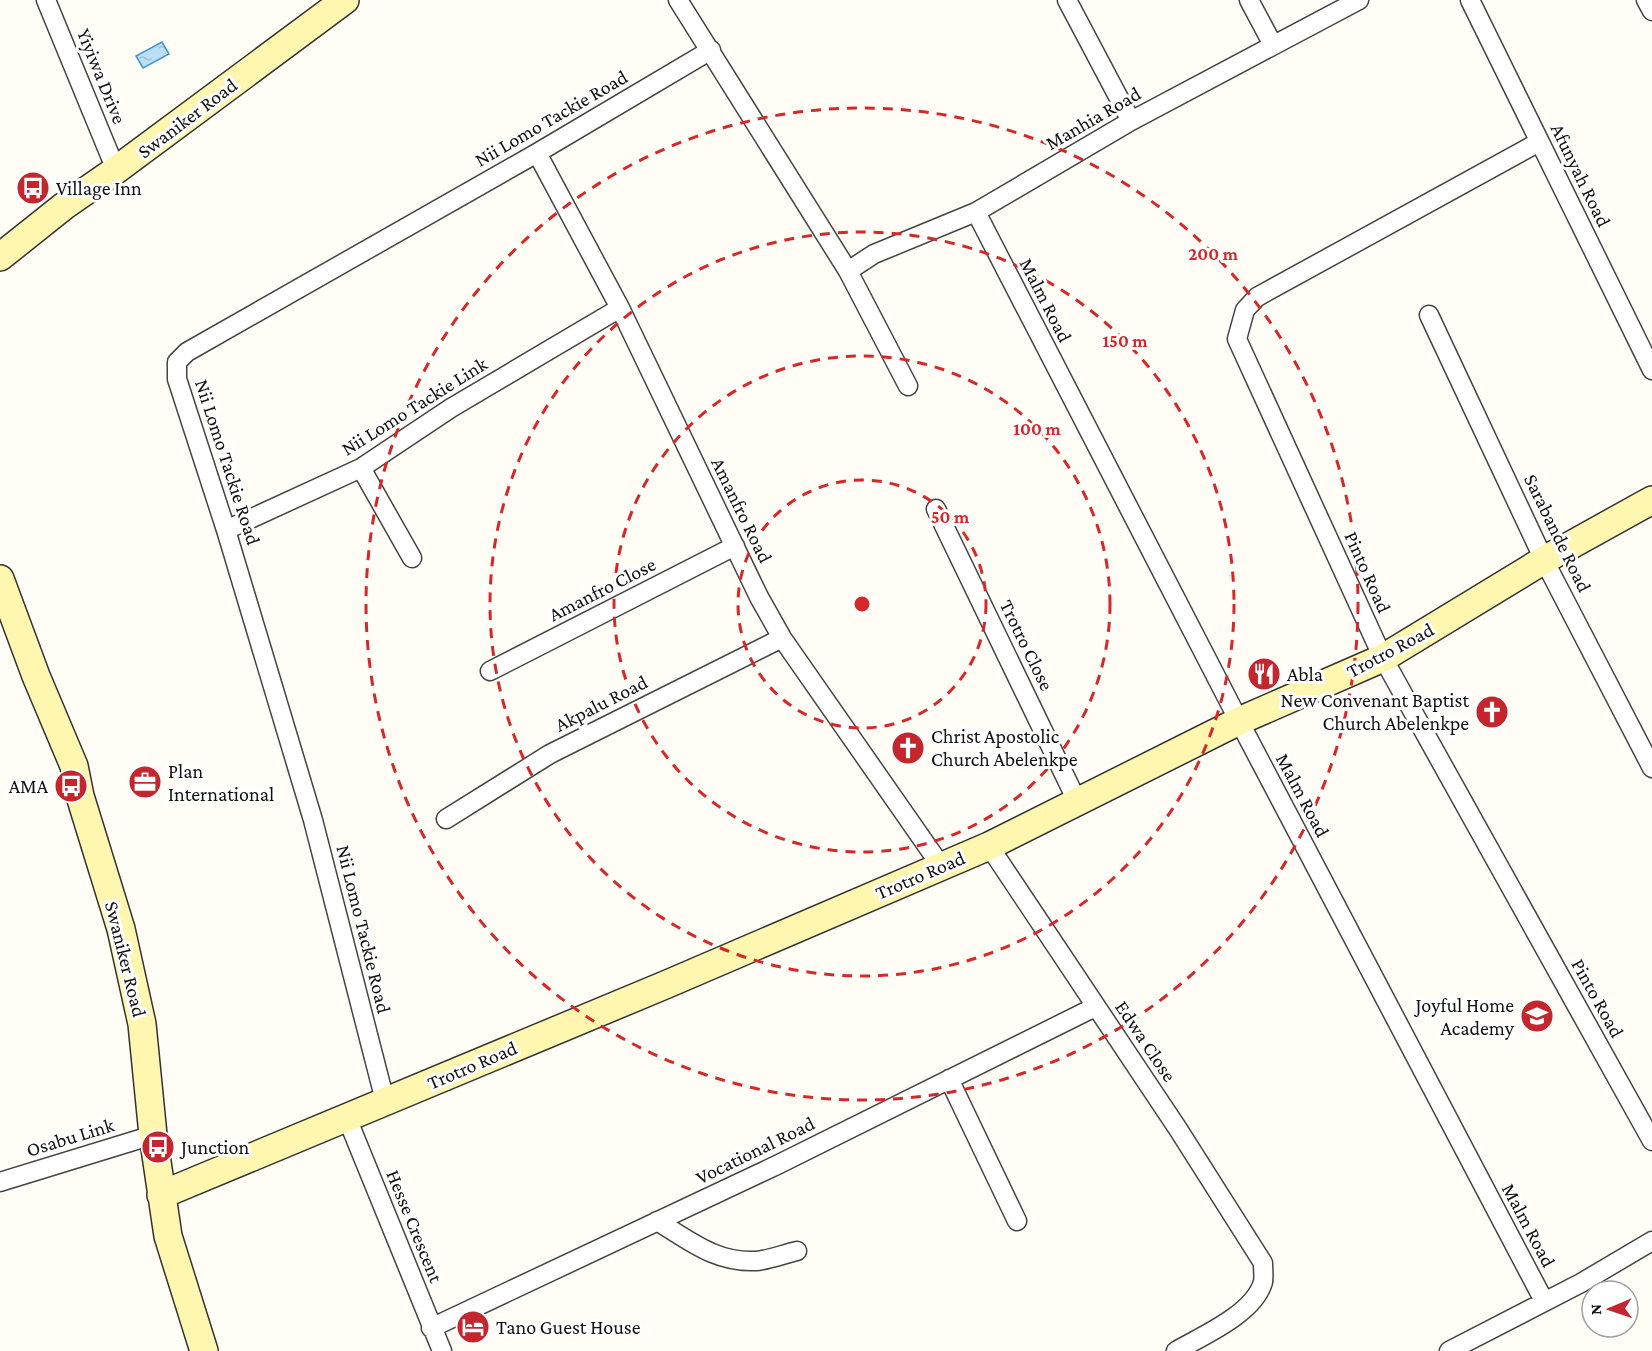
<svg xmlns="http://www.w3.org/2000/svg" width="1652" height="1351" font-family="'Crimson Pro',serif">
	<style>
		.water { fill: url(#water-ripples); stroke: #3f96cf; stroke-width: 1.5 }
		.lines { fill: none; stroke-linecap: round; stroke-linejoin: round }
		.street-casing { stroke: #444; stroke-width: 21 }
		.secondary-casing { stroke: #333; stroke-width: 30 }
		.street { stroke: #fff; stroke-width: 18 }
		.secondary { stroke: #fff6b0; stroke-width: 27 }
		.ring { fill: none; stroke: #d62828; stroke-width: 3; stroke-dasharray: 10 8 }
		.labels { text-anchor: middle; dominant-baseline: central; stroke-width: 6; stroke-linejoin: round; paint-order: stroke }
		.street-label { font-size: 20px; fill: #111; stroke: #fff }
		.poi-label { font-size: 20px; fill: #111; stroke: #fff; text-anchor: start }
		.centre { fill: #d62828; stroke: #fff; stroke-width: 3 }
		.ring-label { font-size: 18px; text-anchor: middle; font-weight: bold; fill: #d62828; stroke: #fff; stroke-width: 6; stroke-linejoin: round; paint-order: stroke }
	</style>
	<defs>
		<pattern id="water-ripples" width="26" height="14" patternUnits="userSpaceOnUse" patternTransform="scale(1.5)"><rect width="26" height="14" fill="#b9e0f7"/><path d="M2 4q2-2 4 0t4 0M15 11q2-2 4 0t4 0" fill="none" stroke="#9ebfd3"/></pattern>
	</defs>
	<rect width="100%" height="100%" fill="#fffdf5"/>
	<path class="water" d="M162,42L169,54L143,68L136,56Z"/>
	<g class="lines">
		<defs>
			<path id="street" d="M46,0L116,170
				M678,0L848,271L908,386
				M1067,0L1131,121
				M1249,0L1273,45
				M1470,0L1652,370
				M1646,0L1652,11
				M1539,142L1257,297L1245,310L1237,339L1383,658L1652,1141
				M537,153L620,308L759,597L782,638L941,866
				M976,212L1239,721L1544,1301
				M848,271L874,254L976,212L1131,121L1359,0
				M1429,315L1544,560L1652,768
				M361,468L412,558
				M936,509L1077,801
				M226,530L361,468L451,408L620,308
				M490,671L735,546
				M446,819L550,754L782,638
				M989,846L1178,1129L1263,1263C1263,1269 1264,1277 1263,1282C1254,1314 1202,1336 1176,1351
				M949,1079L1017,1221
				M385,1101L313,820L226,530L177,379V362L187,352L537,153L711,50
				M347,1118L442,1351
				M0,1182L153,1135
				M657,1221C690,1241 716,1263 756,1261C769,1260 784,1254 797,1251
				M431,1328L777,1165L1095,1007
				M1449,1351L1581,1283L1652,1241"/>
			<path id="secondary" d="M0,257L64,206L116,170L345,0
				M0,579L36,676L74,766L80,796L121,929L142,1024L153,1135L168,1236L204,1351
				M161,1195L665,985L989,846L1239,721L1383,658L1544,560L1652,500"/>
		</defs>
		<use href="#street" class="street-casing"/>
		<use href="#secondary" class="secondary-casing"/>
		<use href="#street" class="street"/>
		<use href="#secondary" class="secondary"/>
	</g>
	<g class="ring">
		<circle cx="862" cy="604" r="124"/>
		<circle cx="862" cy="604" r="248"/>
		<circle cx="862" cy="604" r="372"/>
		<circle cx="862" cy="604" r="496"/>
	</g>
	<defs>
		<symbol id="bus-disc" viewBox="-11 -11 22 22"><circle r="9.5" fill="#c4262e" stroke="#fff"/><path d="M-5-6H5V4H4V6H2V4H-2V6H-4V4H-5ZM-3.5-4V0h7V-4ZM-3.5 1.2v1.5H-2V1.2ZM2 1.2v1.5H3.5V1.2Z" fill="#fff"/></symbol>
		<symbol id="restaurant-disc" viewBox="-11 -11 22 22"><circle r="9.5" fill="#c4262e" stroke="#fff"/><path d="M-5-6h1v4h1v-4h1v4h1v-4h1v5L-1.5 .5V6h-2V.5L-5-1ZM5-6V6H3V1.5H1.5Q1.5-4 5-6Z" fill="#fff"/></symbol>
		<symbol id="church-disc" viewBox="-11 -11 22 22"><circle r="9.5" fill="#c4262e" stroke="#fff"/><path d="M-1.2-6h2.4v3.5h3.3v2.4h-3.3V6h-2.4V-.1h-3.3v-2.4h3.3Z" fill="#fff"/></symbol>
		<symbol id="office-disc" viewBox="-11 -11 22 22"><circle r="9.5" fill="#c4262e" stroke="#fff"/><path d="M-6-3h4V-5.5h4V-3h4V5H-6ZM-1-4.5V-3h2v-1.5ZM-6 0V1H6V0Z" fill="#fff"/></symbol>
		<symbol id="school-disc" viewBox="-11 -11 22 22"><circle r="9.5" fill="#c4262e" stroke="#fff"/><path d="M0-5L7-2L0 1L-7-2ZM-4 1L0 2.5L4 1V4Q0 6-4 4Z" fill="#fff"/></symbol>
		<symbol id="hotel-disc" viewBox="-11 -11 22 22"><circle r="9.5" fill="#c4262e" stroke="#fff"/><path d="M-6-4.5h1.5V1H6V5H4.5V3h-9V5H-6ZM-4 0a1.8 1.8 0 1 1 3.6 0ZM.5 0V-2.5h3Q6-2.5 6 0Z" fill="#fff"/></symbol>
	</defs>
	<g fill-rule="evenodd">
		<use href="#bus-disc" x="14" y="169" width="38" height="38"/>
		<use href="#restaurant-disc" x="1245" y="655" width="38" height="38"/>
		<use href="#church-disc" x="1473" y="693" width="38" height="38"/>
		<use href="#church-disc" x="889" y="729" width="38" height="38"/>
		<use href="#office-disc" x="126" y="763" width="38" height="38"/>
		<use href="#bus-disc" x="52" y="767" width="38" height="38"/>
		<use href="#school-disc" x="1518" y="997" width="38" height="38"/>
		<use href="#bus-disc" x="139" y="1128" width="38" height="38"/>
		<use href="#hotel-disc" x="454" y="1308" width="38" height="38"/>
	</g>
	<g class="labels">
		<g class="street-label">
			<text transform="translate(102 76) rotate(68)">Yiyiwa Drive</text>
			<text transform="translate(187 118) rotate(-37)">Swaniker Road</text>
			<text transform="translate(551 118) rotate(-30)">Nii Lomo Tackie Road</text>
			<text transform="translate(1093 118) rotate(-30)">Manhia Road</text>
			<text transform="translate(1581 175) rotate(64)">Afunyah Road</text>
			<text transform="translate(1046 300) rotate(63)">Malm Road</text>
			<text transform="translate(414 406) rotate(-32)">Nii Lomo Tackie Link</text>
			<text transform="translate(228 462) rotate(72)">Nii Lomo Tackie Road</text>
			<text transform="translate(742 510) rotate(64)">Amanfro Road</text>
			<text transform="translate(1558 533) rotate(64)">Sarabande Road</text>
			<text transform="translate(1368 572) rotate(66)">Pinto Road</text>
			<text transform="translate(602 589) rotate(-27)">Amanfro Close</text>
			<text transform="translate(1027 645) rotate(64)">Trotro Close</text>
			<text transform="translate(1390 650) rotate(-28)">Trotro Road</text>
			<text transform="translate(601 703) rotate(-27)">Akpalu Road</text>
			<text transform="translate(1303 795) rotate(62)">Malm Road</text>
			<text transform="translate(920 875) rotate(-23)">Trotro Road</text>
			<text transform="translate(364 929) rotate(76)">Nii Lomo Tackie Road</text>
			<text transform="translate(126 959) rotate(76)">Swaniker Road</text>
			<text transform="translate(1598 998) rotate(61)">Pinto Road</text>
			<text transform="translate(1146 1041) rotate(56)">Edwa Close</text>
			<text transform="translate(472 1065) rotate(-23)">Trotro Road</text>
			<text transform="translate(70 1137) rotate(-17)">Osabu Link</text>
			<text transform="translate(755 1150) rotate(-26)">Vocational Road</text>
			<text transform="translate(1529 1225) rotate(62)">Malm Road</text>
			<text transform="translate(415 1226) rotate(68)">Hesse Crescent</text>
		</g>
		<g class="poi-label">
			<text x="56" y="188">Village Inn</text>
			<text x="1287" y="674">Abla</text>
			<text x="1469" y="700" text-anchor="end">New Convenant Baptist<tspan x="1469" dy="23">Church Abelenkpe</tspan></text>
			<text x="931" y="736">Christ Apostolic<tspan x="931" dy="23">Church Abelenkpe</tspan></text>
			<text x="168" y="771">Plan<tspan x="168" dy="23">International</tspan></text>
			<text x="48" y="786" text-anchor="end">AMA</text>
			<text x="1514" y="1005" text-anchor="end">Joyful Home<tspan x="1514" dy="23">Academy</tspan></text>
			<text x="181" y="1147">Junction</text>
			<text x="496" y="1327">Tano Guest House</text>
		</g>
	</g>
	<circle cx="862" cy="604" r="9" class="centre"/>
	<g class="ring-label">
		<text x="1213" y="260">200 m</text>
		<text x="1125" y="347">150 m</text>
		<text x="1037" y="435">100 m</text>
		<text x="950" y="523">50 m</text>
	</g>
	<g transform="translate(1610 1309) rotate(268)"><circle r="28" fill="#ffffff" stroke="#a0a0a0" stroke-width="1.5"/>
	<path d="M0-4.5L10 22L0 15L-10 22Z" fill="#c4262e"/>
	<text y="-9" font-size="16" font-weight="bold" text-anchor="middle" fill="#111111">N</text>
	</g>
</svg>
